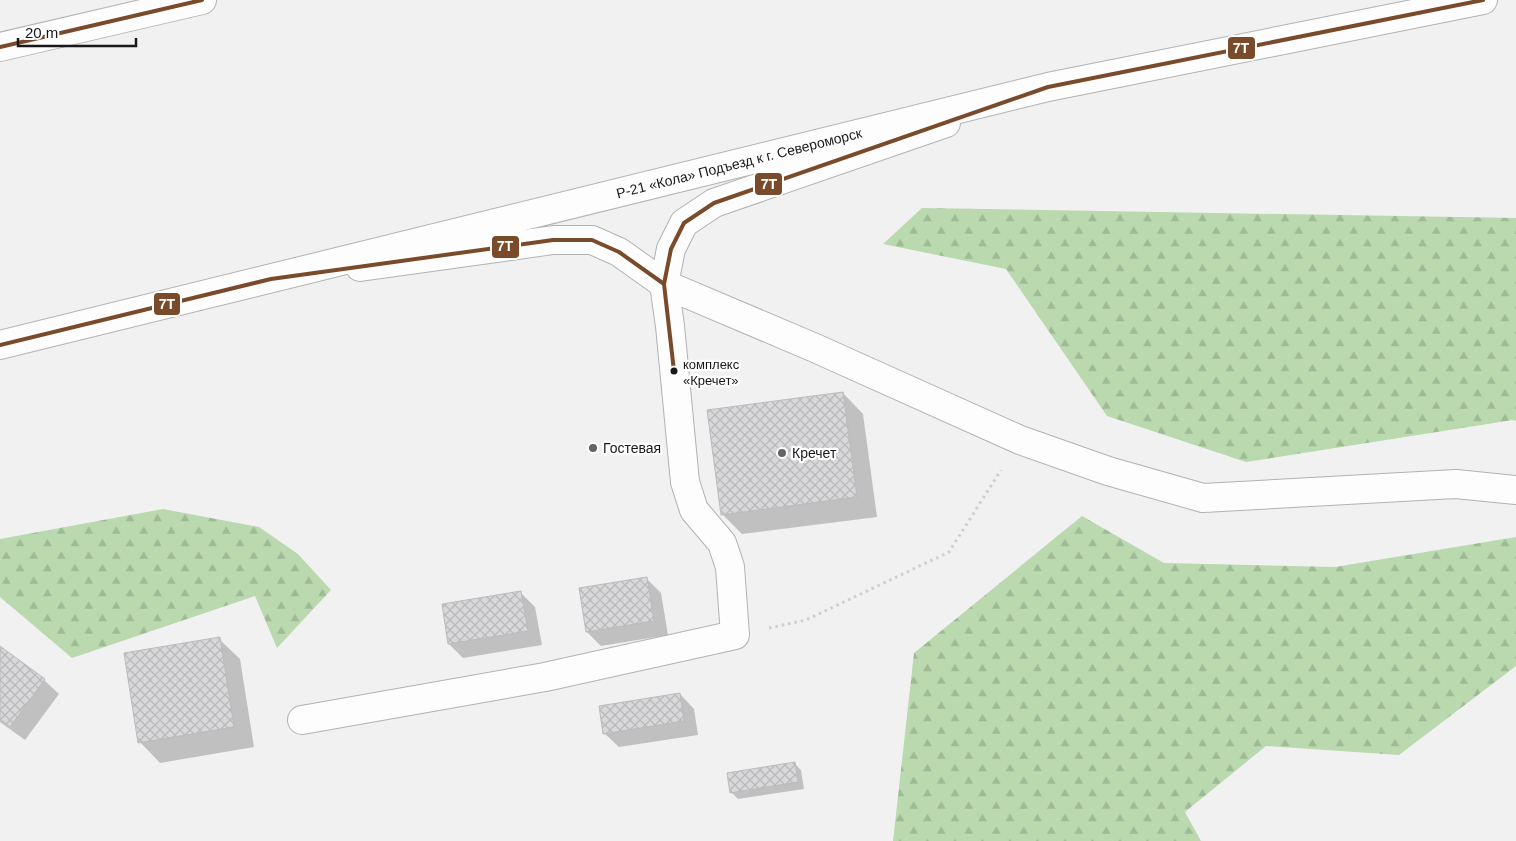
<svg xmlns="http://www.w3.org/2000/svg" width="1516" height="841" font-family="Helvetica,sans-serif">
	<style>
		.forest { fill: url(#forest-firs) }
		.shadow { fill: #0003 }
		.building { fill: url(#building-cross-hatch); stroke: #bbbbbc }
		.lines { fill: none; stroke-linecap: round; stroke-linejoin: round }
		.minor-casing { stroke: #b2b2b3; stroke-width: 30 }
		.major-casing { stroke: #b2b2b3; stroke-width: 30 }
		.path { stroke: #cececf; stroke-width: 3; stroke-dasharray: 2.5 4; stroke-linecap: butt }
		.minor { stroke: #fdfdfd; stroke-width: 28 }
		.major { stroke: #fdfdfd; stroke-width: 28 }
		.bus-1-casing { stroke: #fefeff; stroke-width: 8 }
		.bus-1 { stroke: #7a4b2a; stroke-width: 4 }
		.bus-dot { fill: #181819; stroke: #fefeff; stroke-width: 2 }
		.poi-dot { fill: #646465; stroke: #fefeff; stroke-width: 2 }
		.labels { text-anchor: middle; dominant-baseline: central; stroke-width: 4.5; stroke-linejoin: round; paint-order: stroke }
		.bus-label { font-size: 13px; fill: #181819; stroke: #fefeff; text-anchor: start }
		.street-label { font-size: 14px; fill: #181819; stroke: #fefeff }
		.poi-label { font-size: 14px; fill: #181819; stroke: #fefeff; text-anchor: start }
		.line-badge { stroke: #fefeff; stroke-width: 2 }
		.badge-label { font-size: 14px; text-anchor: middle; font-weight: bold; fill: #fff }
	</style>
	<defs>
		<pattern id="forest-firs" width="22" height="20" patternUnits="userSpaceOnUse" patternTransform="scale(1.25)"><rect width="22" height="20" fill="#bad9af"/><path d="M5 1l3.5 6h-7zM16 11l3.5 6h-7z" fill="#9fba96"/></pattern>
		<pattern id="building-cross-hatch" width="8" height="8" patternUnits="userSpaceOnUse" patternTransform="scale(1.25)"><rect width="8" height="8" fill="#d8d7d9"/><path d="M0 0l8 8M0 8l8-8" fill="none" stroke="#b9b8ba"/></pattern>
	</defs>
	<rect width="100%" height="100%" fill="#f1f1f2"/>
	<path class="forest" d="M922,208L1516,218V421L1513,420L1246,462L1107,416L1006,269L883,244Z
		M163,509L259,527L298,554L331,590L277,648L255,596L72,658L0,597V539Z
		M1082,516L1164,563L1335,567L1516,537V666L1399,755L1266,746L1185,812L1201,841H893L914,653Z"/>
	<path class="shadow" d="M843,393L863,414L877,517L742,534L722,514Z
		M647,579L661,593L668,635L601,646L587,632Z
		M521,593L535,607L542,645L463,658L449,644Z
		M219,639L240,659L254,747L160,763L140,742Z
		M0,647L44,680L59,694L25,740L0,722Z
		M680,694L694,709L698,735L619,747L604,733Z
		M794,763L801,770L804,789L738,799L731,792Z"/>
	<path class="building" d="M843,392L857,497L721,515L707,410Z
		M647,577L654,621L586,632L579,588Z
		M521,591L528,631L448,644L442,604Z
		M220,637L234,727L138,743L124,653Z
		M0,646L45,679L10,727L0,719Z
		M680,693L684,721L603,734L599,706Z
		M795,762L798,782L730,793L727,773Z"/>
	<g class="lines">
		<defs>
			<path id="minor" d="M360,267L553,240H592L619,252L664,284L815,348L1020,440L1108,471L1203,498L1456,484L1516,490
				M302,720L545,677L735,635L730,567L722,543L694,510L685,482L670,326L664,284L671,249L684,223L714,203L946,123"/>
			<path id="major" d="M0,47L202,0
				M0,345L1048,87L1483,0"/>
		</defs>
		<use href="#minor" class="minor-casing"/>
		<use href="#major" class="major-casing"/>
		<path class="path" d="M769,628L806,620L949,552L1001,470"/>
		<use href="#minor" class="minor"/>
		<use href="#major" class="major"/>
		<defs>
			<path id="bus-1" d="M0,47L202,0
				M0,345L271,279L553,240H592L619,252L664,284
				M674,371L664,284L671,249L684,223L714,203L1048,87L1483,0"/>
		</defs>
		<use href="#bus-1" class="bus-1-casing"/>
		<use href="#bus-1" class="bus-1"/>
	</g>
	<circle class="bus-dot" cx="674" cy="371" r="4.5"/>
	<g class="poi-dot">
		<circle cx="593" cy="448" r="5"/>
		<circle cx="782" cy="453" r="5"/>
	</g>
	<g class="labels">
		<g class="bus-label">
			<text x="683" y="364">комплекс<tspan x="683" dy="16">«Кречет»</tspan></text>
		</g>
		<g class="street-label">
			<text transform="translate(739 163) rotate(-14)">Р-21 «Кола» Подъезд к г. Североморск</text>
		</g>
		<g class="poi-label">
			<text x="603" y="448">Гостевая</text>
			<text x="792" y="453">Кречет</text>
		</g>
	</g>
	<g class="line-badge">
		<rect x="1227" y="36" width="29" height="24" rx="5" fill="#7a4b2a"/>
		<rect x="754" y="172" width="29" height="24" rx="5" fill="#7a4b2a"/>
		<rect x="491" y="235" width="29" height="24" rx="5" fill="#7a4b2a"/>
		<rect x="153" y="292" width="28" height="24" rx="5" fill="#7a4b2a"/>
	</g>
	<g class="badge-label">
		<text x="1241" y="53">7Т</text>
		<text x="769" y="189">7Т</text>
		<text x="505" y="251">7Т</text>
		<text x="167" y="309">7Т</text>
	</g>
	<path d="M18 38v8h118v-8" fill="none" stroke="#181819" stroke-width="2.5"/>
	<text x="25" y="38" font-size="15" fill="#181819" stroke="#fefeff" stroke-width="4" paint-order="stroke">20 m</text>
</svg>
